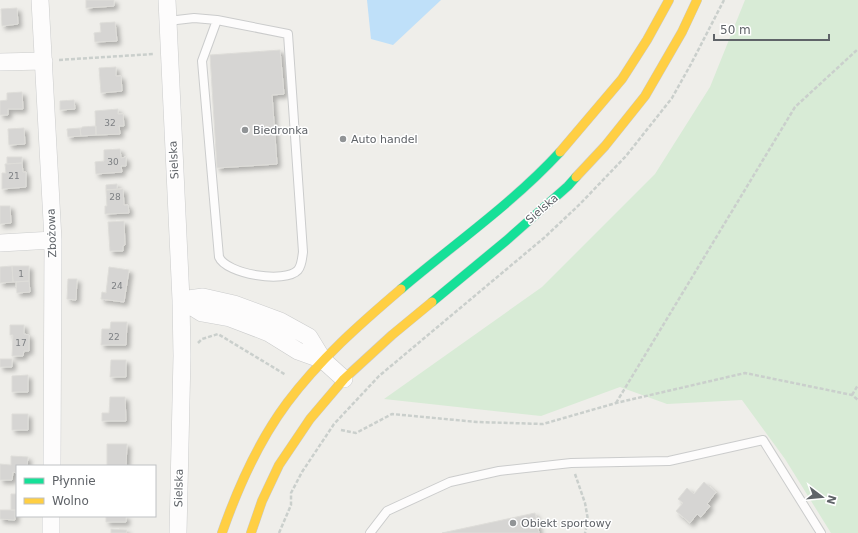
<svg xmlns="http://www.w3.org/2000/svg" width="858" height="533" font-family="'DejaVu Sans',sans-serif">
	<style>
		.green { fill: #d8ebd6 }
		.water { fill: #bfe0f9 }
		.building { fill: #d6d5d3; stroke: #deddd9; filter: url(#shadow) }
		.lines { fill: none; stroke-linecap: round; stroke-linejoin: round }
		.lane-casing { stroke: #cbcccc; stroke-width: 10 }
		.street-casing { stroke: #cbcccc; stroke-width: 18 }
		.fast-casing { stroke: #cacacb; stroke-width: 10 }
		.slow-casing { stroke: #cacacb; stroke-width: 10 }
		.path { stroke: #cacfcc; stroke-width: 2.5; stroke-dasharray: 4 2; stroke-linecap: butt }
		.lane { stroke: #fdfcfc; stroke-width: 8 }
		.street { stroke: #fdfcfc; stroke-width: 17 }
		.fast { stroke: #16e098; stroke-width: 9 }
		.slow { stroke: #ffcf43; stroke-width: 9 }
		.poi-dot { fill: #919496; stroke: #fff; stroke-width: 1.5 }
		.labels { text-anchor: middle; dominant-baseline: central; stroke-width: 3; stroke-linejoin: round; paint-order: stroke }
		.number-label { font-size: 9px; fill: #7e8184 }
		.poi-label { font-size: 11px; fill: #5f6368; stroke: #fff; text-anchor: start }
		.street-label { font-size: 11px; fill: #5f6368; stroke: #fff }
	</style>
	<defs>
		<filter id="shadow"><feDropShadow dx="3.5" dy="3.5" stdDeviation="2" flood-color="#0004"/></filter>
	</defs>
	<rect width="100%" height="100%" fill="#efeeea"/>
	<path class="green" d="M745,0H858V533H831L785,459L742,400L667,404L620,387L541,416L384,399L542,287L655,174L710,87Z"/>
	<path class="water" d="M367,0H441L393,45L371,39Z"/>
	<path class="building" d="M86,0H114V6L86,8Z
		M17,8L18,24L2,26L1,9Z
		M115,22L117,41L95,42L94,33L101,32L100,23Z
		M280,50L284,94L272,95L277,164L217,168L210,55Z
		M116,67V76H121L122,91L101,93L99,68Z
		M22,92L23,109H8V115H0V101L7,100V93Z
		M74,100L75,109L60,110V101Z
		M118,109V114H123L124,126H119L120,134L96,135L95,111Z
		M96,126V135L81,136L80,128H82V127Z
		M24,128L25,144L9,145L8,129Z
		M80,128L81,136L68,137L67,129Z
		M120,149L121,158L126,157V166H121L122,172L96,174L95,162L104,161V150Z
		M7,157H22V163L7,164Z
		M22,163L23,172H26V187L2,189V173H6L5,164Z
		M117,184V189L106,190V185Z
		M123,189L124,205H128L129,213L105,214V206H107L106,190Z
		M0,206H10L11,223L0,224Z
		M124,221L125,245L123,246V251H110L108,222Z
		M12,266H29V281L13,282Z
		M12,266L13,282L0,283V267Z
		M109,267L129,270L124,302L101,299L102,292L106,293Z
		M68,279H77L76,300L67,299Z
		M29,281L30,292L17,293L16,282Z
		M111,322H127L126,345H101L102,329H110Z
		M10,325H24V334L29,335V351H24L23,356H12L13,335H10Z
		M0,359H12V367H0Z
		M111,360H126V377H110Z
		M28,375V392H12V376Z
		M110,397H125L126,421H102V413H109Z
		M12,414H28V430H12Z
		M107,444H127L126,466H107Z
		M11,456L28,457L27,466H17V473L13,472L12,480H0V464L11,465Z
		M704,482L716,492L707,504L710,506L701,517L697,514L690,523L676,511L683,503L678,499L687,488L694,494Z
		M11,494H17V510H11Z
		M0,510H15V520L0,519Z
		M535,513L539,533H442Z
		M106,516H126V522H106Z
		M111,529L127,530L126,533H111Z"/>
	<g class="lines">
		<defs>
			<path id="lane" d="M168,21L194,18L217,20L202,61L219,257C226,274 285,284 298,270C302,265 302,258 303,252L288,34L217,20
				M370,533L387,511L450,482L499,471L571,463L669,461L763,440L821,533"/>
			<path id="street" d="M40,0L53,240L52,466
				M167,0L181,300L182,356L178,533
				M0,62L44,61
				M0,243L53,240
				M181,300L203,297L234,304L280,321L309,337L323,360L344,379
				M181,300L202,313L230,318L269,333L298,351L323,360
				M51,533V516"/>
			<path id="fast" d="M401,289C454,244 512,204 560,152
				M432,302L507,240L568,186L576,177"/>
			<path id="slow" d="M560,152L622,79L647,40L669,0
				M576,177L605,146L645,96L682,32L697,0
				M222,533C238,487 258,442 287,403C319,360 360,324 401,289
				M251,533L262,501L279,465L310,419L344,379L392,335L432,302"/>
		</defs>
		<use href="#lane" class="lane-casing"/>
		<use href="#street" class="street-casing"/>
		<use href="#fast" class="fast-casing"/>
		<use href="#slow" class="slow-casing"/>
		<path class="path" d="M59,60L154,54
			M198,343L202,339L218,334L286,375
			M852,395L858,385
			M616,403L795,107L858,49
			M341,430L356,433L392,414L477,422L543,424L616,403L745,373L852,395L858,400
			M575,474L585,503L588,520L585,533
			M279,533L291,505V493L302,472L334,424L379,376L545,237L580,204L626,156L672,98L691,64L724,0"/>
		<use href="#lane" class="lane"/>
		<use href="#street" class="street"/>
		<use href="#fast" class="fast"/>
		<use href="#slow" class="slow"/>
	</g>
	<g class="poi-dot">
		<circle cx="245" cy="130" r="4"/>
		<circle cx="343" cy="139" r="4"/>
		<circle cx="513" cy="523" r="4"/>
	</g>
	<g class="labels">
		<g class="number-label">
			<text x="110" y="123">32</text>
			<text x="113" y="162">30</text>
			<text x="14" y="176">21</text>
			<text x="115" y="197">28</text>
			<text x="21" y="274">1</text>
			<text x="117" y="286">24</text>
			<text x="114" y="337">22</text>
			<text x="21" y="343">17</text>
		</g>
		<g class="poi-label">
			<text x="253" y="130">Biedronka</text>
			<text x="351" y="139">Auto handel</text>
			<text x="521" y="523">Obiekt sportowy</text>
		</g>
		<g class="street-label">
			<text transform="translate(174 160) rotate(-93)">Sielska</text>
			<text transform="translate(542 209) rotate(-41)">Sielska</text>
			<text transform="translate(52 233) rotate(-92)">Zbożowa</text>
			<text transform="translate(179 488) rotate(-89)">Sielska</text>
		</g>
	</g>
	<rect x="16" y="465" width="140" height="52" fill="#ffffff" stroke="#bfc1c3"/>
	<rect x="24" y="478" width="20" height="6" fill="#16e098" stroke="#bfc1c3"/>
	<text x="52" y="485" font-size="12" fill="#5f6368">Płynnie</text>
	<rect x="24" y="498" width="20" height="6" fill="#ffcf43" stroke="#bfc1c3"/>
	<text x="52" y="505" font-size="12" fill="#5f6368">Wolno</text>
	<g transform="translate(822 497) rotate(106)" stroke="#ffffff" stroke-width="3" paint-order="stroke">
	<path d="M0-3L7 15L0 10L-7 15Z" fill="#5f6368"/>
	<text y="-6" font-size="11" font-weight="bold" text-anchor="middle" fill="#5f6368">N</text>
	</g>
	<path d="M714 34v6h115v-6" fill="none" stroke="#5f6368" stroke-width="2"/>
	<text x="720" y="34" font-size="12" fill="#5f6368" stroke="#ffffff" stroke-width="3" paint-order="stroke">50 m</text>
</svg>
